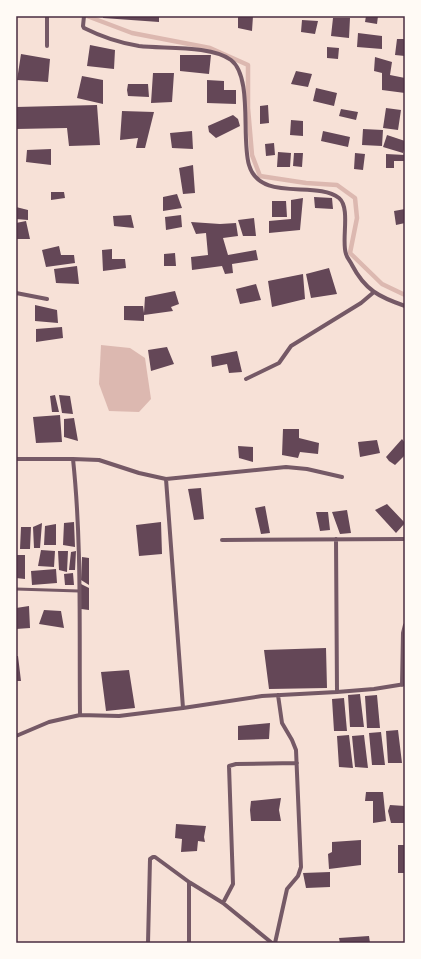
<svg xmlns="http://www.w3.org/2000/svg" width="421" height="959" font-family="'Titillium Web',sans-serif">
	<style>
		.water { fill: #dcb8b0 }
		.lines { fill: none; stroke-linecap: round; stroke-linejoin: round }
		.stream { stroke: #dcb8b0; stroke-width: 4.5 }
		.building { fill: #644757 }
		.service { stroke: #755966; stroke-width: 3 }
		.minor { stroke: #755966; stroke-width: 4 }
		.neatline { fill: none; stroke: #4a2c40; stroke-width: 1.5 }
	</style>
	<rect width="100%" height="100%" fill="#f7e1d7"/>
	<path class="water" d="M101,345L130,348L145,358L151,399L139,412L109,411L99,384Z"/>
	<g class="lines">
		<path class="stream" d="M87,16L132,33L210,48L248,65V108L252,155L260,176L306,183L337,185L355,198L357,218L350,253L382,284L405,295"/>
	</g>
	<path class="building" d="M103,16H159V22L103,18Z
		M238,16H253L252,31L238,28Z
		M366,16H378L377,24L365,22Z
		M333,18H350L349,38L331,36Z
		M302,20L318,21L315,34L301,32Z
		M358,33L382,36V49L357,47Z
		M397,39H405V56L395,55Z
		M90,45L115,50L114,69L87,66Z
		M327,47L339,48L338,59L327,58Z
		M21,54L50,59L48,82L17,80Z
		M180,55H211L209,74L180,71Z
		M375,57L392,62L390,75L405,78V93L382,90V73L374,71Z
		M296,71L312,74L308,87L291,84Z
		M153,73H174L172,102L151,103Z
		M82,76L103,80V104L77,98Z
		M207,80L224,81V90H236V104L207,103Z
		M128,84H148L149,97L128,96L127,90Z
		M316,88L337,93L334,106L313,101Z
		M97,105L100,145L69,146L67,128L16,129V107Z
		M268,105L269,123L260,124V106Z
		M386,108L401,110L398,130L383,128Z
		M341,109L358,112L356,120L339,116Z
		M122,111L154,112L145,148H136L138,138L120,140Z
		M233,115L238,119L240,126L216,138L209,132L208,126Z
		M291,120L303,121V136L290,135Z
		M363,129L383,130L382,146L362,145Z
		M192,131L193,149L172,148L170,133Z
		M323,131L350,137L348,147L321,141Z
		M387,135L405,141V146L403,153L383,147Z
		M274,143L275,155L266,156L265,144Z
		M51,149V165L26,162L27,150Z
		M278,152L291,153L290,167H277Z
		M294,153H303L302,167L293,166Z
		M355,153L365,154L363,170L354,169Z
		M386,154L405,155V161H394V168H386Z
		M193,165L195,193L183,194L179,168Z
		M51,192H64L65,198L51,200Z
		M177,194L182,208L163,211V197Z
		M314,197L332,198L333,209L315,208Z
		M303,198L300,230L269,233V221L291,219V200Z
		M272,201H286L287,217H272Z
		M16,207L28,210V220L16,219Z
		M405,209V223L396,225L394,211Z
		M131,215L134,228L114,226L113,216Z
		M181,215L182,227L166,230L165,217Z
		M254,218L256,236H243L238,220Z
		M26,221L30,239H16V223Z
		M191,222L220,224L236,223L238,236L223,238L228,255L256,250L258,260L232,264L233,273L225,274L222,266L192,270L191,257L208,255L206,233L196,234Z
		M59,246L61,255H74L75,263L46,267L42,250Z
		M112,249V259H125L126,268L103,271L102,250Z
		M175,253L176,266H164V254Z
		M77,266L79,284L56,283L54,269Z
		M329,268L337,294L311,298L306,274Z
		M303,274L305,299L272,307L268,281Z
		M256,284L261,300L240,304L236,289Z
		M175,291L179,304L171,307L173,311L144,315V321L124,320V306H143L144,313L145,297Z
		M35,305L57,310L58,323L35,321Z
		M62,327L63,338L36,342V329Z
		M167,347L174,364L151,371L148,350Z
		M237,351L242,372L229,373L227,364L212,367L211,356Z
		M55,395L59,412H52L50,396Z
		M59,395L70,396L73,414L62,413Z
		M60,415L62,442L36,443L33,417Z
		M74,418L78,441L64,437V419Z
		M283,429H299V438L319,443L318,454L300,452L298,458L282,455Z
		M402,439L405,443V455L395,465L389,461L386,457Z
		M377,440L380,453L360,457L358,442Z
		M238,446L253,447V462L239,458Z
		M201,488L204,519L194,520L188,489Z
		M387,504L405,523L396,533L375,510Z
		M265,506L270,533L261,534L255,508Z
		M347,510L351,533L340,534L332,512Z
		M316,512H328L330,530L320,531Z
		M74,522L75,547L63,545L64,523Z
		M161,522L162,554L139,556L136,525Z
		M42,523L40,548H34L33,527Z
		M56,524V545H44L45,526Z
		M21,527H31L30,549H20Z
		M41,550L55,551L54,567L38,566Z
		M58,551H68L67,572L59,570Z
		M76,551L75,570H69L71,552Z
		M16,555H25V579L16,578Z
		M82,557L89,558V585L81,580Z
		M56,569L57,583L32,585L31,571Z
		M73,573L74,585H65L64,574Z
		M81,584L89,588V610L81,609Z
		M29,606L30,628L16,629V608Z
		M44,610L61,611L64,628L39,624Z
		M326,648L327,688L269,689L264,650Z
		M16,656H18L21,681H16Z
		M129,670L135,708L106,711L101,672Z
		M360,694L364,727H350L348,695Z
		M377,695L380,728H367L365,696Z
		M344,698L347,731H334L332,699Z
		M270,723L269,739L238,740V726Z
		M398,730L402,763H388L386,731Z
		M381,732L385,765H372L369,733Z
		M349,735L353,768L339,767L337,736Z
		M364,735L368,768L355,767L352,736Z
		M366,792H383L386,821L373,823V801H365Z
		M281,798L279,810L281,821H251L250,810L251,801Z
		M390,805L405,806V823H391L388,811Z
		M176,824L206,826L204,837L205,842L198,841L197,851L181,852L182,839L175,838Z
		M361,840V865L329,869L328,854L332,852V842Z
		M398,845H405V873H398Z
		M330,872V887L306,888L303,873Z
		M369,936L370,943H340L339,938Z"/>
	<g class="lines">
		<path class="service" d="M16,589L79,591"/>
		<path class="minor" d="M84,16L83,26L84,28C102,37 120,43 139,46C164,49 211,45 231,60C253,77 241,139 249,165C260,203 316,180 339,198C351,208 341,241 346,254C347,258 350,261 352,265C365,290 379,297 405,306
			M47,46V16
			M16,293L47,299
			M246,379L279,363L291,346L361,303L374,292
			M16,459H73C82,544 79,630 80,715
			M73,459L99,460L139,473L166,479L286,467L307,469L342,477
			M166,479L183,708
			M336,539L337,692
			M222,540L405,539
			M402,685L403,633L405,625
			M16,736L49,722L80,715L119,716L183,708L262,696L337,692L374,689L405,684
			M223,903L233,884L229,766L236,764L297,763
			M148,943L150,859L153,857H155L189,882L223,903L272,943
			M189,943V882
			M275,943L287,889L298,876L301,867L296,750L292,740L282,723L278,695"/>
	</g>
	<rect width="421" height="959" fill="none" stroke="#fffaf5" stroke-width="34"/>
	<rect x="17" y="17" width="387" height="925" class="neatline"/>
</svg>
